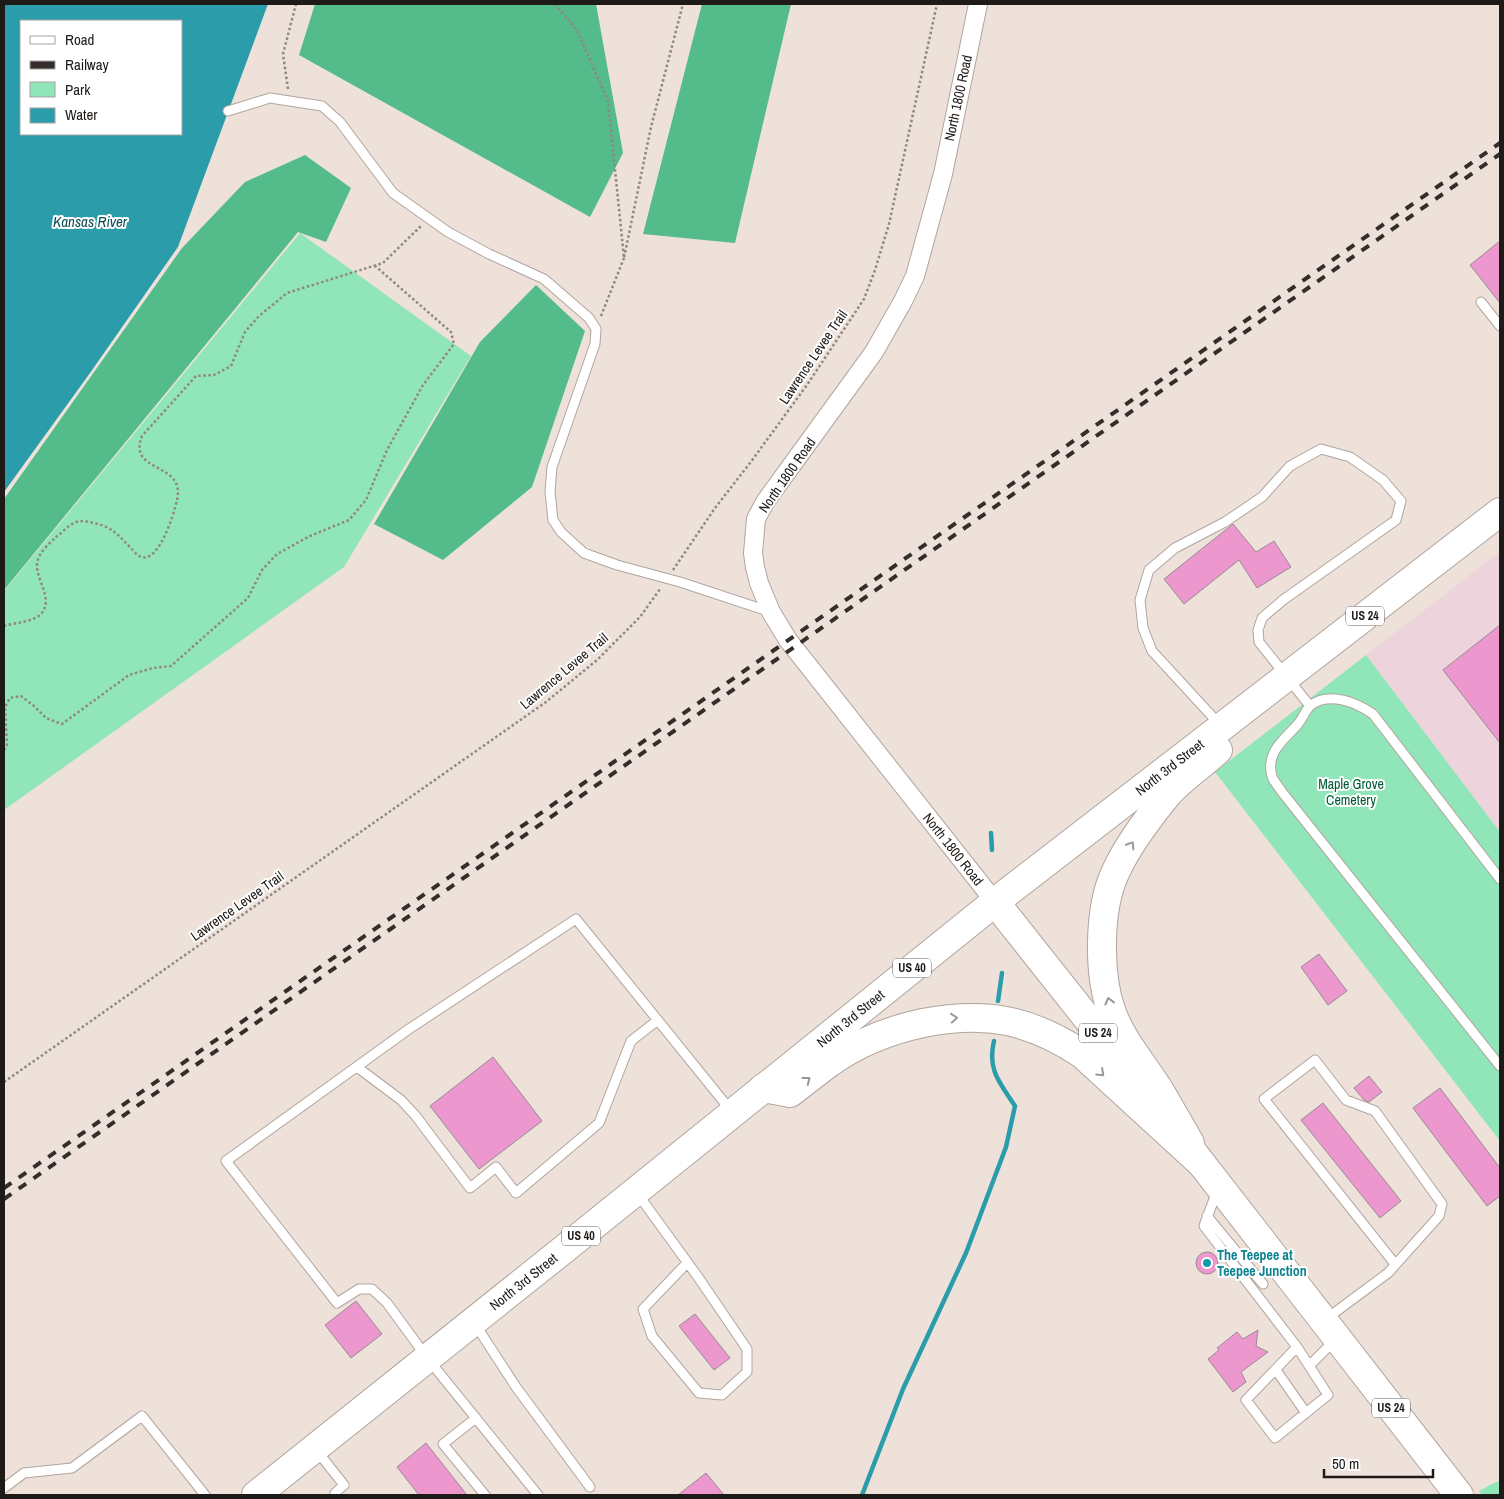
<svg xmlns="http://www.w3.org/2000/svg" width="1504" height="1499" font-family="'Archivo Narrow',sans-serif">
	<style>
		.commercial { fill: #ecd3dc }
		.green { fill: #91e6b9 }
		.forest { fill: #53bc8a }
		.water { fill: #2b9ca9; fill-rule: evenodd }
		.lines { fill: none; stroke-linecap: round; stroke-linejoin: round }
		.stream { stroke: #2b9ca9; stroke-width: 4.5 }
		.building { fill: #ec97ce; stroke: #978b92 }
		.lane-casing { stroke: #b1a59e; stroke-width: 11 }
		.street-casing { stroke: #b1a59e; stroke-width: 20 }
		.primary-casing { stroke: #b1a59e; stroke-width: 30 }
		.highway-casing { stroke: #b1a59e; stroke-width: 30 }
		.path { stroke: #908782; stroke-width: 2.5; stroke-dasharray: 2.5 2.5; stroke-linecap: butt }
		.lane { stroke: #fff; stroke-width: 9 }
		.street { stroke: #fff; stroke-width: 18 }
		.primary { stroke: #fff; stroke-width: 28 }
		.highway { stroke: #fff; stroke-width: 28 }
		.rail { stroke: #332e2b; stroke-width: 4; stroke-dasharray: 9 9; stroke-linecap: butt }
		.oneway { stroke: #9a9897 }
		.culture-dot { fill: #0f9aa8; stroke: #fff; stroke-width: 2 }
		.labels { text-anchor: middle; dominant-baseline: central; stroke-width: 4; stroke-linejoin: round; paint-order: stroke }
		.shield { fill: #fff; stroke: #625f5d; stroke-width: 1 }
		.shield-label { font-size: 12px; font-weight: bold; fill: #1e1a17 }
		.street-label { font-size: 14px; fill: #1e1a17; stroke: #fff }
		.park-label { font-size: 14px; fill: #005838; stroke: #fff }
		.culture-label { font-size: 14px; font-weight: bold; fill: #0d838f; stroke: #fff; text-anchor: start }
		.water-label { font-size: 15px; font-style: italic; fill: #0b4c53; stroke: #fff }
	</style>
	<rect width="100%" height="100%" fill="#eee1da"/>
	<path class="commercial" d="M1500,552V832L1366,655Z"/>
	<path class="green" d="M300,233L471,356L344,567L4,810V591Z
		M1366,655L1500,832V1141L1215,772Z
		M1500,1481V1495H1482L1479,1491L1492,1484Z"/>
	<path class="forest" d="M315,4H596L623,153L590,217L299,55Z
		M702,4H791L735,243L643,234Z
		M305,155L351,188L326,242L298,232L4,590V499L182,248L245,182Z
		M536,285L585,331L532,487L443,560L374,524L480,342Z"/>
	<path class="water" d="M4,4H268L178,247L90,373L4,492ZM21,21H181V134H21Z"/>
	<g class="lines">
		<path class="stream" d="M991,833L992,850
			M998,1001L1002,973
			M862,1495L903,1389L966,1253L1006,1147L1015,1106C1000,1083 987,1070 994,1041"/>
	</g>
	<path class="building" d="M1500,241V303L1470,265Z
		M1233,524L1256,552L1274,541L1291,567L1257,588L1239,560L1184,604L1164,579Z
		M1500,625V743L1443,670Z
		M1319,954L1347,991L1328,1005L1301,967Z
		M493,1057L542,1121L479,1169L430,1106Z
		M1369,1076L1382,1092L1369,1102L1364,1100L1354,1088Z
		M1440,1088L1500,1168V1196L1487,1206L1413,1108Z
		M1323,1103L1401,1201L1380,1218L1301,1120Z
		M1196 1263a11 11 0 1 1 22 0a11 11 0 1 1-22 0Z
		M356,1301L382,1334L351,1358L325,1325Z
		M695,1314L730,1358L714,1370L679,1326Z
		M1258,1330L1256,1346L1268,1352L1241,1372L1246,1382L1233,1392L1208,1359L1219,1350L1217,1348L1237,1332L1243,1339Z
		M426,1443L467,1495H419L397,1467Z
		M706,1473L724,1495H678Z"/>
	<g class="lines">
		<defs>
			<path id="lane" d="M228,111L270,98L322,106L340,122L393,193L448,232L489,254L544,279L589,318L596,329L595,344L552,467L550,492L553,520L561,532L584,553L617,565L680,582L771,612
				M1481,302L1500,326
				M1221,726L1152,651L1143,628L1140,600L1149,570L1175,548L1225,522L1262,497L1290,466L1321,449L1350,457L1383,480L1401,501L1396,520L1283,600L1262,618L1258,630L1259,642L1310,706
				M1500,879L1373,714C1357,703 1330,691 1311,705C1306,709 1303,718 1298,724C1285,739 1265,752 1272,776C1273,781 1279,787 1282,792L1500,1066
				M357,1067L401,1100L415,1115L470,1188L496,1167L516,1193L599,1123L631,1041L658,1020
				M1217,1191L1204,1226L1297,1347L1246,1400L1275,1438L1328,1395L1297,1347
				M637,1193L698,1277L747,1349V1372L722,1395L699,1393L652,1336L643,1309L687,1263
				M1207,1216L1263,1284
				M1326,1319L1388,1273L1439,1216L1442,1204L1375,1111L1346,1100L1315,1060L1264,1099L1395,1264
				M475,1324L516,1387L590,1487
				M1309,1366L1335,1340
				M1276,1370L1306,1413
				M476,1418L443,1444L485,1495
				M317,1451L344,1485L335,1493V1495
				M4,1488L24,1473L72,1468L142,1416L205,1495
				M538,1495L428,1359L387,1303L372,1289H359L337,1303L226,1161L409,1029L576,919L732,1112"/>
			<g id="street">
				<path id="s1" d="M978,4L943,174L915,276L903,301L874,352L765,502L756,519L753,553L755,567L759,583L771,612L788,640L995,902"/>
			</g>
			<path id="primary" d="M995,902L1163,1114
				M1188,1146L1459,1495"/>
			<g id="highway">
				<path d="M763,1088L790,1093C803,1083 816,1073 829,1063C857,1043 890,1030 923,1023C985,1011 1029,1019 1082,1054L1202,1164"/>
				<path d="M1190,1143C1180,1126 1170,1108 1160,1091C1143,1064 1123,1042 1112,1013C1098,975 1098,908 1116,871C1128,845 1149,817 1167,795C1182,778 1202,765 1218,750"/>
				<path id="s2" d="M256,1495L558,1254L995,902L1500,512"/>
			</g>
		</defs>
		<use href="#lane" class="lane-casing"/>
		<use href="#street" class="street-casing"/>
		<use href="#primary" class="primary-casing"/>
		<use href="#highway" class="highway-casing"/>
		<path class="path" d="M555,4L577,30L608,101L624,258L651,127L683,4
			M288,89L283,54L296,4
			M601,316L624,258
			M673,570L715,508L750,463L807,385L864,299L875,270L889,224L937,4
			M4,626C14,623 32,622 40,615C55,600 36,581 37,564C38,553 49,544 56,537C62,533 67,526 74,523C80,520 87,521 93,523C111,526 117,534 130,547C133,550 136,555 141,557C159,563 174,514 177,500C186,461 127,474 142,436L196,376L214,375L231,366L245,332L258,317L287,293L383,263L421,226
			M4,750L7,745L5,707L10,698L21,696L34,706L46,718L62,724L129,675L153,668L171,666L248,598L262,570L277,554L310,536L349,520L366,500L387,450L423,385L454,344L451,332L374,265
			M4,1082L546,702L597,660L640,617L660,589"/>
		<use href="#lane" class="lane"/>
		<use href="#street" class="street"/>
		<use href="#primary" class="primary"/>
		<use href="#highway" class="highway"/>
		<path class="rail" d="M4,1188L1500,143
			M4,1199L1500,154"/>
	</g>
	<defs><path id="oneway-chevron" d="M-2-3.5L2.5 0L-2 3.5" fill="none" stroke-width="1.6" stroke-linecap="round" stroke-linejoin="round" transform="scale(1.25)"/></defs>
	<g class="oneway">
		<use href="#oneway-chevron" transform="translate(1131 845) rotate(-58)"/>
		<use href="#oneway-chevron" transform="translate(1109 1001) rotate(-104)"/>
		<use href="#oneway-chevron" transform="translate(954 1018) rotate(-5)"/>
		<use href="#oneway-chevron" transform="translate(1101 1073) rotate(43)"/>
		<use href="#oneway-chevron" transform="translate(807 1080) rotate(-38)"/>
	</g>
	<circle class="culture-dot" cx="1207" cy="1263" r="5"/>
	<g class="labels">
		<g class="shield">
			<rect x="1346" y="606.5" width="38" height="19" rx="4"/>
			<rect x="893" y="958.5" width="38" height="19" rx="4"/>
			<rect x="1079" y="1023.5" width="38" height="19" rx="4"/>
			<rect x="562" y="1226.5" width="38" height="19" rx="4"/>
			<rect x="1372" y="1398.5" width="38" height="19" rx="4"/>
		</g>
		<g class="shield-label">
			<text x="1365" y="616">US 24</text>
			<text x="912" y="968">US 40</text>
			<text x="1098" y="1033">US 24</text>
			<text x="581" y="1236">US 40</text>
			<text x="1391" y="1408">US 24</text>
		</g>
		<g class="street-label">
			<text transform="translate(958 98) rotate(-78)">North 1800 Road</text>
			<text transform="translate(813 357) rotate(-56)">Lawrence Levee Trail</text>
			<text transform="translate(787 475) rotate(-55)">North 1800 Road</text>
			<text transform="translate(564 671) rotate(-40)">Lawrence Levee Trail</text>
			<text stroke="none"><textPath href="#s2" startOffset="1168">North 3rd Street</textPath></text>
			<text stroke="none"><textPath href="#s1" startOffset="966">North 1800 Road</textPath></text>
			<text transform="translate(237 906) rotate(-35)">Lawrence Levee Trail</text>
			<text stroke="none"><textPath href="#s2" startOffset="762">North 3rd Street</textPath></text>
			<text stroke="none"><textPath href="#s2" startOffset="342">North 3rd Street</textPath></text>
		</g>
		<g class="park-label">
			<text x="1351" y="784">Maple Grove<tspan x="1351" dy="16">Cemetery</tspan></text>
		</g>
		<g class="culture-label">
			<text x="1217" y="1255">The Teepee at<tspan x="1217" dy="16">Teepee Junction</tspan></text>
		</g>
		<g class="water-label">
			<text x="90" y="221">Kansas River</text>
		</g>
	</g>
	<rect width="1504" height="1499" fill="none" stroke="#1e1a17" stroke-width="10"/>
	<rect x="20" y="20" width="162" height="115" fill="#ffffff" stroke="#a5a3a2"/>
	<rect x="30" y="36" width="25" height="8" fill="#ffffff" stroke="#a5a3a2"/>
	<text x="65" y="45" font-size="15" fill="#1e1a17">Road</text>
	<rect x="30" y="61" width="25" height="8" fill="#332e2b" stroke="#a5a3a2"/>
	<text x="65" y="70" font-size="15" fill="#1e1a17">Railway</text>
	<rect x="30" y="82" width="25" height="15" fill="#91e6b9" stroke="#a5a3a2"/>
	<text x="65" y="95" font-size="15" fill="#1e1a17">Park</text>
	<rect x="30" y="108" width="25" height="15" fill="#2b9ca9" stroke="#a5a3a2"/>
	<text x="65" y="120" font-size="15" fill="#1e1a17">Water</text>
	<path d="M1324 1469v8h109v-8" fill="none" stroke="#1e1a17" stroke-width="2.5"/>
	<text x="1332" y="1469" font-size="15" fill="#1e1a17" stroke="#ffffff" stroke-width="4" paint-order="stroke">50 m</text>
</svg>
